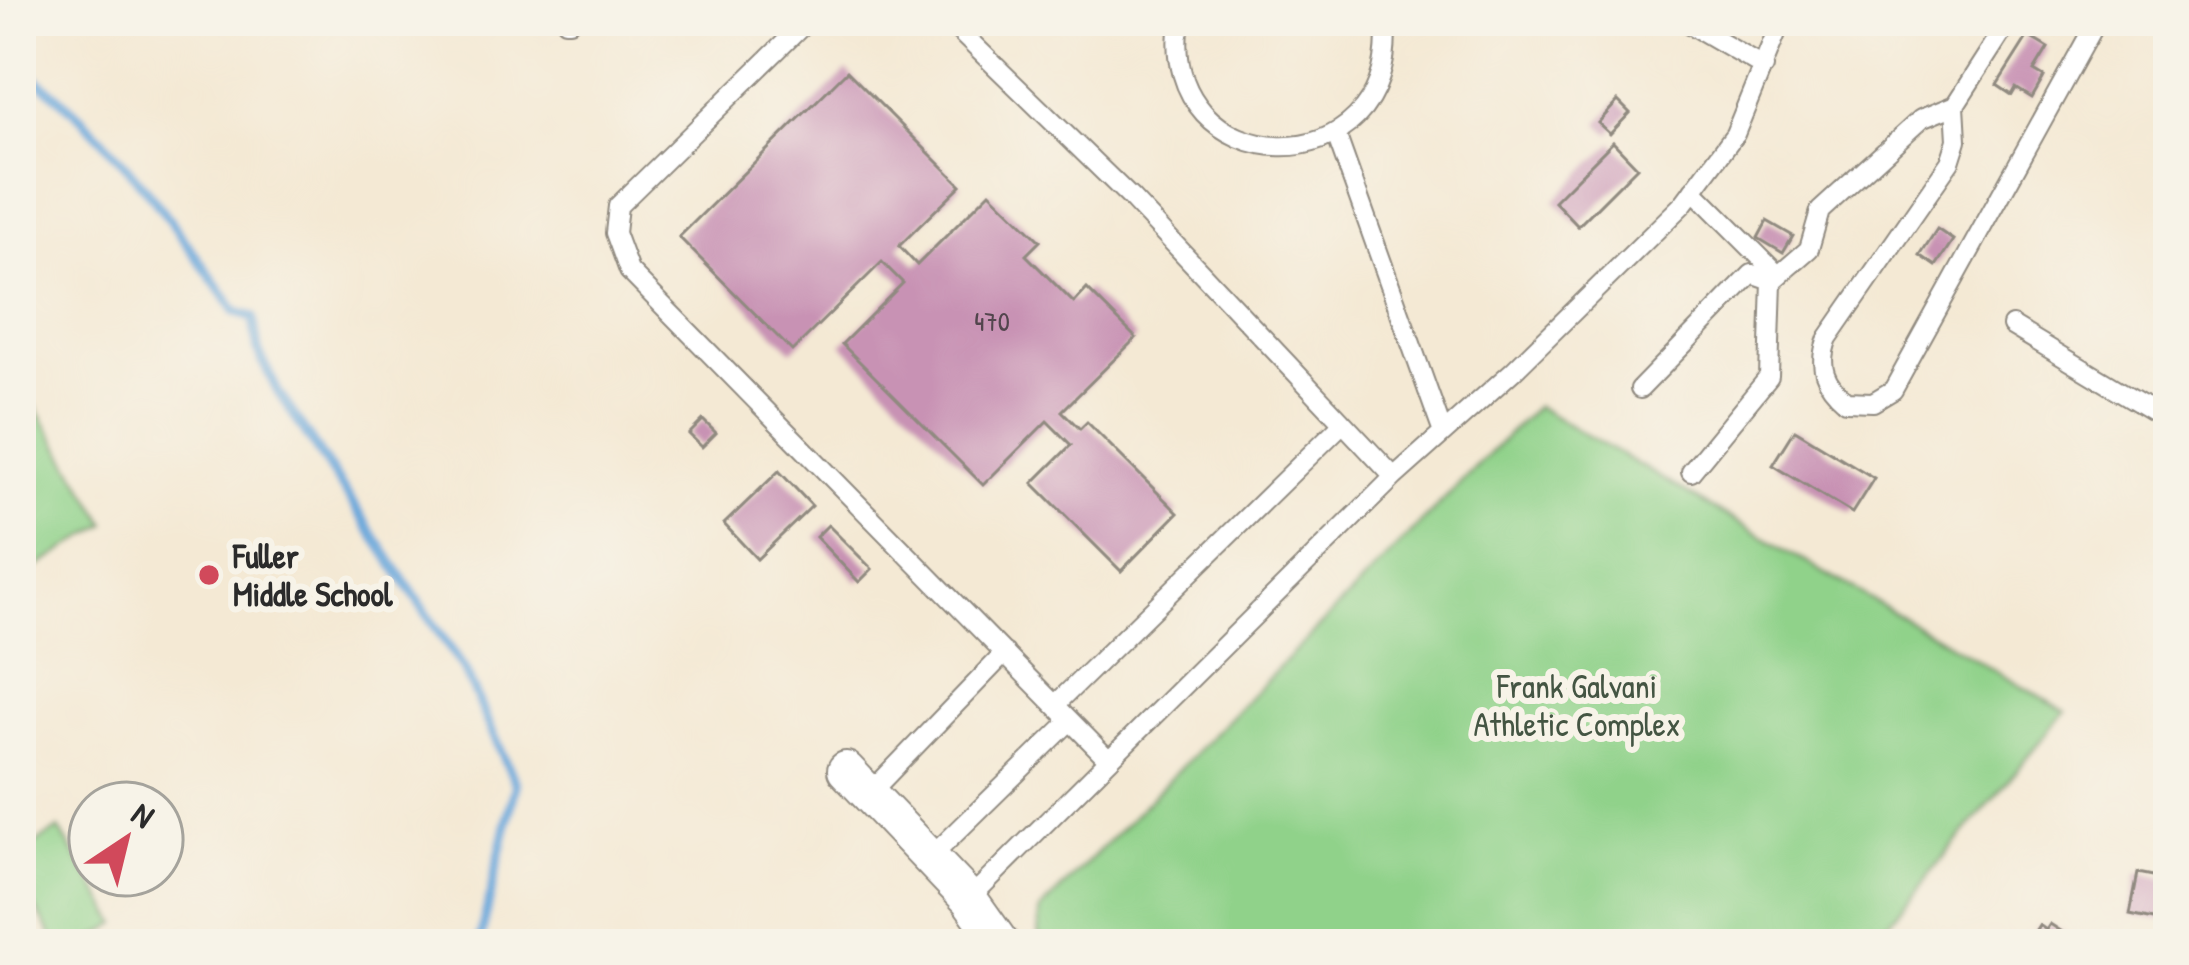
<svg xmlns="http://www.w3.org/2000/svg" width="2189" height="965" font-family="'Patrick Hand',sans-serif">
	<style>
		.green { fill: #90d28a; stroke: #5e7e5a; stroke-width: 3 }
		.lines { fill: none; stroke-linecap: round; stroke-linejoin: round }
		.stream { stroke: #68a6da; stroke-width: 10 }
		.building { fill: #c892b4 }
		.service-casing { stroke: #908a80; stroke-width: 22 }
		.minor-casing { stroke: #908a80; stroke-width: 40 }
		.service { stroke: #fff; stroke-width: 18 }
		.minor { stroke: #fff; stroke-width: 36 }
		.poi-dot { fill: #d1495b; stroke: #f7f3e8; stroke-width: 4.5 }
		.labels { text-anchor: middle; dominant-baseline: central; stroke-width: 12; stroke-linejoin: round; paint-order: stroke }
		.number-label { font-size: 27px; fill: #52454d }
		.poi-label { font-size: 33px; font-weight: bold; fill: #2b2b2b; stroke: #f7f3e8; text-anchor: start }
		.park-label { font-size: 33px; fill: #445543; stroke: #f7f3e8 }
	</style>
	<rect width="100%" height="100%" fill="#f7f3e8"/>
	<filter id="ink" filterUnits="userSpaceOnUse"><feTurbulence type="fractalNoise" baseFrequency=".00833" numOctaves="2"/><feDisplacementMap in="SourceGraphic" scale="24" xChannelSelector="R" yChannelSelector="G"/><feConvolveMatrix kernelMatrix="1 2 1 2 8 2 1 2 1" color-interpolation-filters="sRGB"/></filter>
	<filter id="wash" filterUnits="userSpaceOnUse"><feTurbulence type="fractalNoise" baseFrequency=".004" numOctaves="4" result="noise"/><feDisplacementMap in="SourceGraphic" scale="48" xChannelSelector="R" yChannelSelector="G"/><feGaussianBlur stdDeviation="2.7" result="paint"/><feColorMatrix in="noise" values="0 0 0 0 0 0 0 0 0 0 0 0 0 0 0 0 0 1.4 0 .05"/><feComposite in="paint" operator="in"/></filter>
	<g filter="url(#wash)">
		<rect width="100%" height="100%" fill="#f4e9d4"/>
		<path class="green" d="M21,384L107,524L21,577Z
			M1536,406L2066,712L1871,944H1039L1040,911Z
			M59,829L118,924L84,944H57L21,884V852Z"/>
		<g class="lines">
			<path class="stream" d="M21,68C109,129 174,225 236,312L253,317L258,351L278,392L465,671L516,784L479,944"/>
		</g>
		<g id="blocks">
			<path class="building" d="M2028,36L2048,48L2034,71L2044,77L2032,98L2016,88L2012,95L1997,85Z
				M847,71L961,185L899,246L917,265L990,192L1040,241L1026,255L1074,303L1087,289L1136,338L1062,411L1080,429L1087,422L1178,513L1121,571L1033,483L1071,445L1047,421L983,485L842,344L903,283L882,262L792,351L679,237Z
				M1618,101L1630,113L1610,134L1598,123Z
				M1613,142L1637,167L1578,226L1554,201Z
				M1767,221L1793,236L1783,253L1758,238Z
				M1937,229L1953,240L1936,266L1920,255Z
				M703,420L716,433L702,447L689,434Z
				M1795,430L1874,478L1852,513L1773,465Z
				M779,471L812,506L757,559L724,524Z
				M828,525L872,569L859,582L816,537Z
				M2138,873L2168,879V922L2130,914Z
				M2050,924L2081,944H2027L2039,925L2046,930Z"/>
		</g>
	</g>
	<g filter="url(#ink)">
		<use href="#blocks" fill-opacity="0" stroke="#908a80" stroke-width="3"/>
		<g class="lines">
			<defs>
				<path id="service" d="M566,21H570
					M807,21L618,206L615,233L629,271L1108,759
					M949,21L1132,199L1394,477
					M1180,21C1156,182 1401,194 1385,21
					M1685,21L1764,67
					M2009,21L1955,105L1957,140L1950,162L1828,338C1817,366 1825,383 1846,401L1873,402L1893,390L2097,21
					M1336,134L1443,433
					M1693,190L1778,275
					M2012,326L2168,420
					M1640,389L1752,274L1772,281L1809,249L1820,211L1921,119L1955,105
					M1691,472L1769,377L1772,281
					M1055,705L1343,423
					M869,794L1005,653
					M930,858L1070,721
					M969,899L1394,477L1513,371L1683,204L1735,134L1781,21"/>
				<path id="minor" d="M846,770L969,899L1001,944"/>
			</defs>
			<use href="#service" class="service-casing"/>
			<use href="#minor" class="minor-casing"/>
			<use href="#service" class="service"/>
			<use href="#minor" class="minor"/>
		</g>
	</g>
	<circle class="poi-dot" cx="209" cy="575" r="12"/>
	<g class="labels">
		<g class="number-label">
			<text x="992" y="321">470</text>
		</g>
		<g class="poi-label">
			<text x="233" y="556">Fuller<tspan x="233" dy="38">Middle School</tspan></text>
		</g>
		<g class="park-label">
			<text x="1577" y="686">Frank Galvani<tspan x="1577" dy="38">Athletic Complex</tspan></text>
		</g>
	</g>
	<rect width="2189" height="965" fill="none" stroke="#f7f3e8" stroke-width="72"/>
	<g transform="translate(126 839) rotate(35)"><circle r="57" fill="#f7f3e8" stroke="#a5a39c" stroke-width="3"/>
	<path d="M0-9L21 45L0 30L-21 45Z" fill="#d1495b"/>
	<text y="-18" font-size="33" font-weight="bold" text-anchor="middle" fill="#2b2b2b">N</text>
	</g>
</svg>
